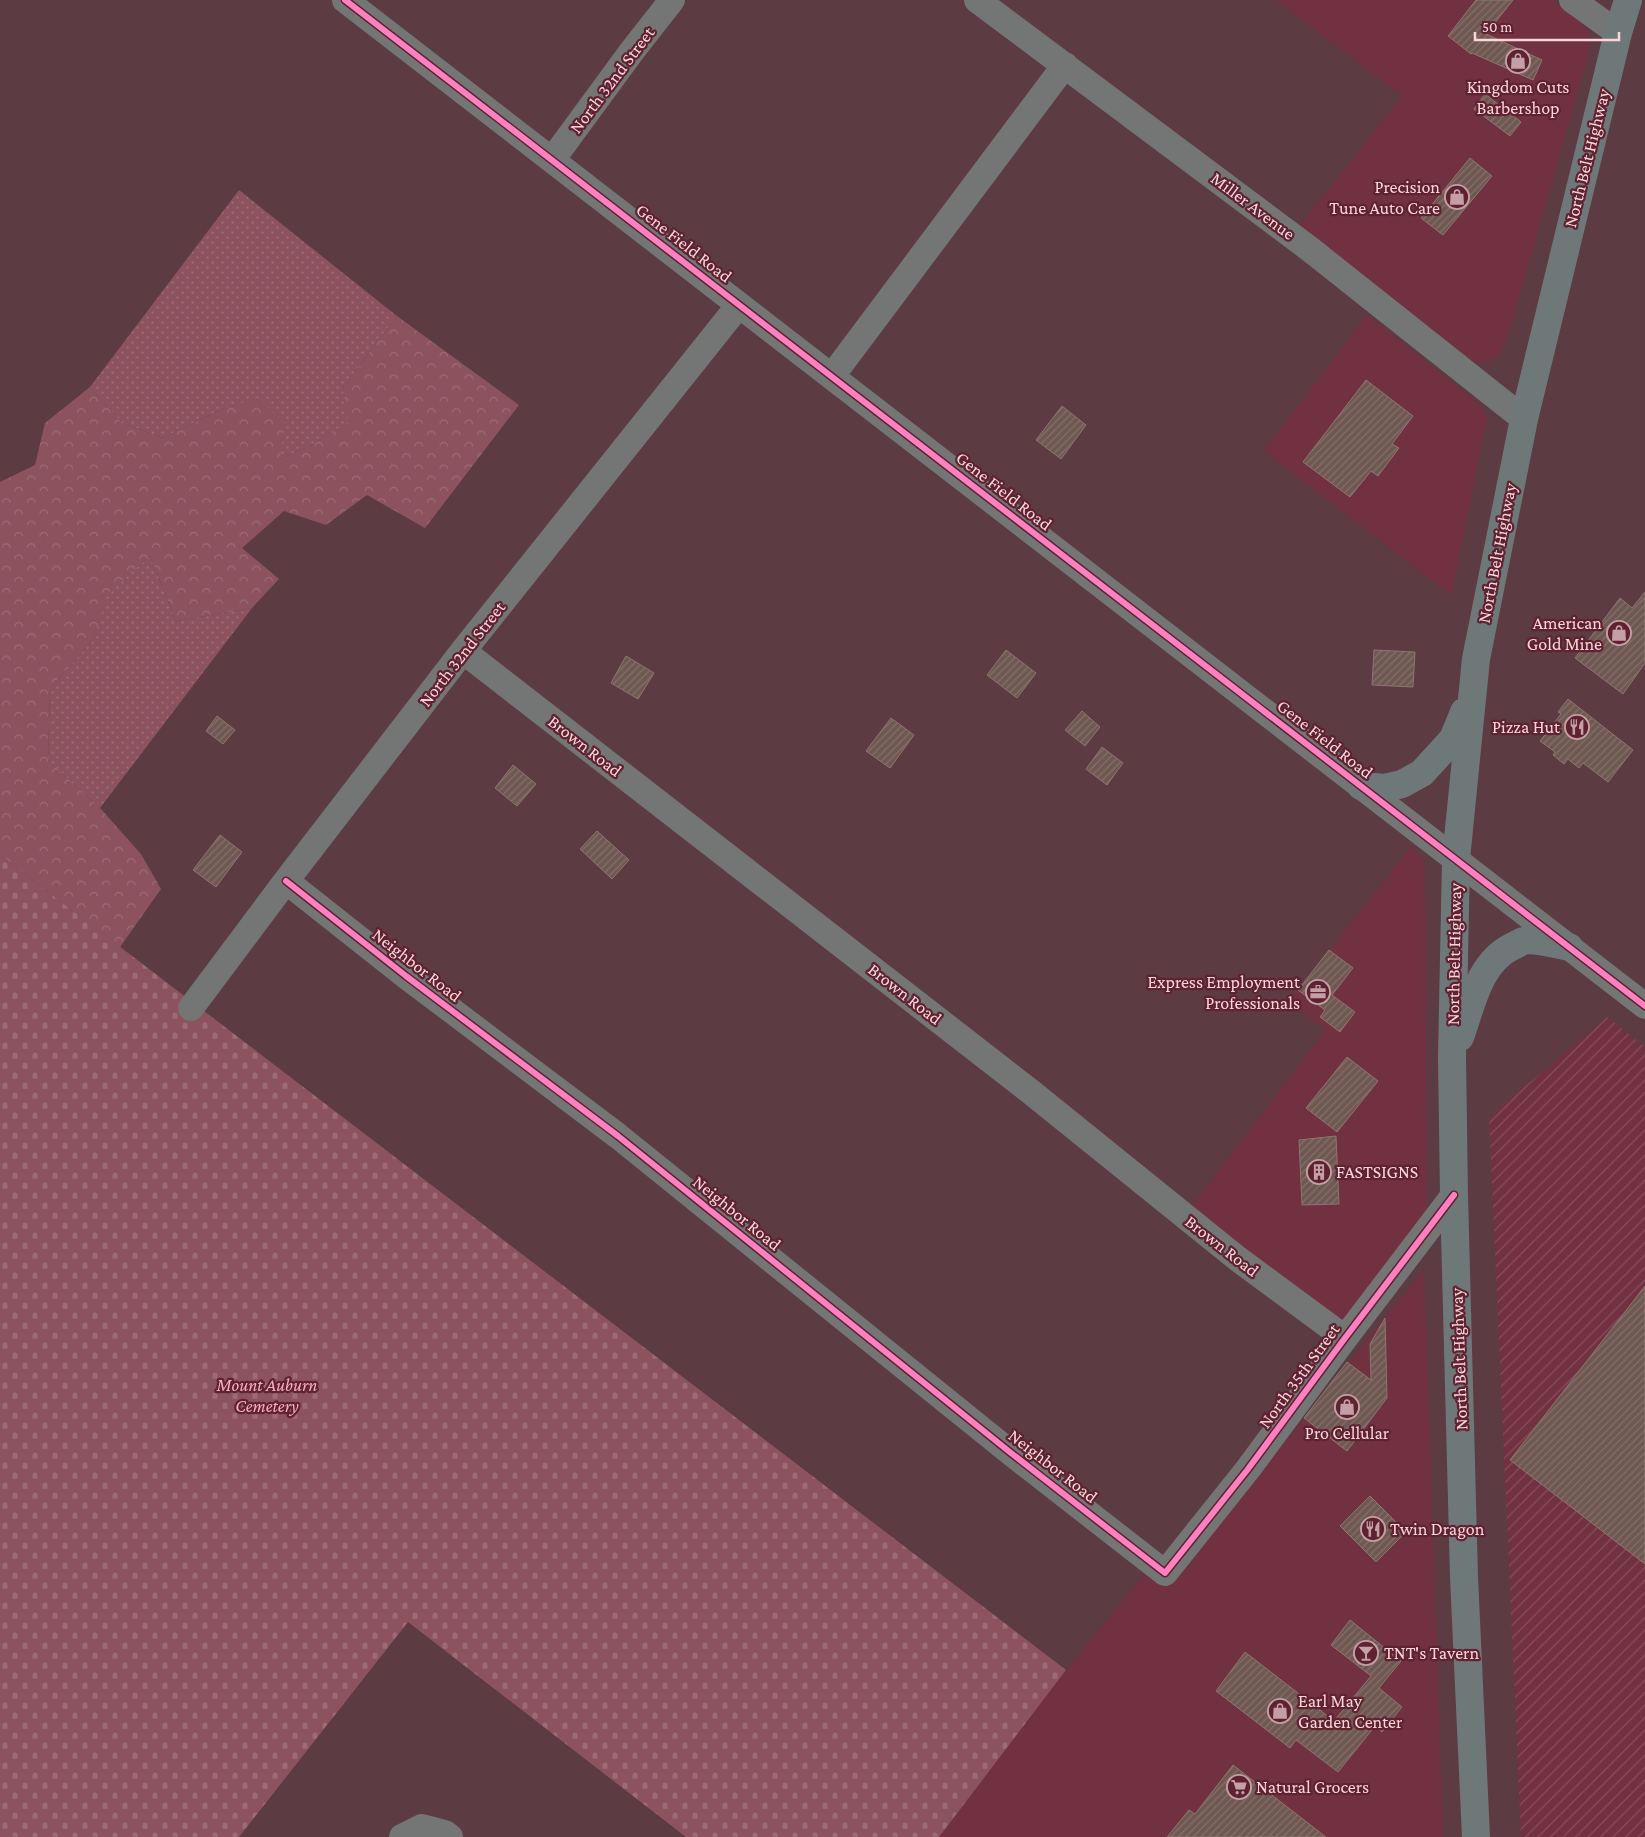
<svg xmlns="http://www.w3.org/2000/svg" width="1645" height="1837" font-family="'Crimson Pro',serif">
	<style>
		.built { fill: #713140 }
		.industrial { fill: url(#industrial-furrows) }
		.grass { fill: url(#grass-dots) }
		.forest { fill: url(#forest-crowns) }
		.cemetery { fill: url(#cemetery-stones) }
		.building { fill: url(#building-hatch); stroke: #8e7570 }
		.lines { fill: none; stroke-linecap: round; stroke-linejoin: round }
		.minor { stroke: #737675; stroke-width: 26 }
		.major { stroke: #6f7879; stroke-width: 28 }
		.cycleway-casing { stroke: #5e2231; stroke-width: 9 }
		.cycleway { stroke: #ff80c0; stroke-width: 6 }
		.labels { text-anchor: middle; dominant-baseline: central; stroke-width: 4.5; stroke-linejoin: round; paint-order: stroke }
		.street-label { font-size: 18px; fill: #fcd5db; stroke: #5e2231 }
		.poi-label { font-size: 18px; fill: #fcd5db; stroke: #5e2231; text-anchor: start }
		.park-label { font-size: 18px; font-style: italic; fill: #fbafbc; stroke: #5e2231 }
	</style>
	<defs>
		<pattern id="industrial-furrows" width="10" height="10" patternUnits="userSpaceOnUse" patternTransform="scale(1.25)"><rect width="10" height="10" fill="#713140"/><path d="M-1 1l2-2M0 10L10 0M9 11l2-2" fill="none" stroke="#864e5b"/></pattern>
		<pattern id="grass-dots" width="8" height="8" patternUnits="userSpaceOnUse" patternTransform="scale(1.25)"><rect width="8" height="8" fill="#8c535f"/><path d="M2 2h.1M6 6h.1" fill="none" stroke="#9d6b75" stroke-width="1.8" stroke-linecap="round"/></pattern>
		<pattern id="forest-crowns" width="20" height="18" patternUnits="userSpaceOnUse" patternTransform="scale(1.25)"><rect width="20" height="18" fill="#8c535f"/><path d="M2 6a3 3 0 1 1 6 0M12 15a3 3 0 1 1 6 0" fill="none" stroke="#9d6b75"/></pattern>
		<pattern id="cemetery-stones" width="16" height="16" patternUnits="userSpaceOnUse" patternTransform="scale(1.25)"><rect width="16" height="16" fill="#8c535f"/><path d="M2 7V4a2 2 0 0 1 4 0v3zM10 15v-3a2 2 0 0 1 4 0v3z" fill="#9d6b75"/></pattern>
		<pattern id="building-hatch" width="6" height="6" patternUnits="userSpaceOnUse" patternTransform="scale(1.25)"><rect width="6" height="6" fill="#6f5852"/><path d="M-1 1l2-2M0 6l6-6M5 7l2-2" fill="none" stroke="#846f6a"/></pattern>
	</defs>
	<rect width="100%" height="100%" fill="#5c3b43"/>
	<path class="built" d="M1276,0H1552L1585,26L1592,41L1509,333L1499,355L1485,364L1468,360L1298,228L1402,96Z
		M1367,315L1481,405L1487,417L1451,595L1264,451Z
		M1411,846L1421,857L1425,869L1427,1208L1423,1227L1354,1313L1343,1319L1327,1313L1191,1207L1326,1030L1290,1001Z
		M1424,1269L1443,1837H939L1066,1670L1144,1575L1184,1568Z"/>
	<path class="industrial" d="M1607,1017L1645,1047V1837H1521L1489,1117Z"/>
	<path class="grass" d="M239,190L397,316L343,387L349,422L312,445L280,459L224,408L163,438L122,423L90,387Z
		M150,556L176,621L252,608L100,808L48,760L50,688L93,640L108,592Z"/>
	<path class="forest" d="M397,316L519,405L425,528L367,495L326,525L284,511L242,548L279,579L252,608L176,621L150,556L109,592L93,640L50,688L48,760L100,808L141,854L161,889L120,947L0,855V482L35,465L45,423L90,387L122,423L163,438L224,408L259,398L285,424L280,459L312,445L348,422L343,387Z"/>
	<path class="cemetery" d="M0,855L1066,1670L939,1837H686L408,1622L239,1837H0Z"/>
	<path class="building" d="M1476,0H1513L1486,34L1542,60L1533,80L1472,53L1471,54L1448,36Z
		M1485,94L1521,122L1510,136L1474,109Z
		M1470,158L1492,176L1443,235L1421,218Z
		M1366,380L1413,416L1392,444L1399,448L1378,476L1371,471L1350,497L1303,462Z
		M1062,406L1086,425L1061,459L1036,440Z
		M1645,592V663L1623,694L1575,658L1620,598L1632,608Z
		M1006,650L1036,673L1017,698L987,675Z
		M1374,650L1415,652L1413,687L1372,685Z
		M626,656L654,673L638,699L611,683Z
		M1568,699L1633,750L1608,782L1583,763L1579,768L1568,759L1564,764L1553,755L1555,752L1540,741L1561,714L1558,712Z
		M1082,711L1100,727L1085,746L1065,730Z
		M217,716L235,730L223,744L206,731Z
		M891,718L914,735L890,768L866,751Z
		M1102,747L1123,763L1107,785L1086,769Z
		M513,765L536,784L517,806L495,788Z
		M597,831L629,860L612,879L580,849Z
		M220,835L242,852L216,887L193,870Z
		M1329,950L1353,968L1332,995L1355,1012L1340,1032L1320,1017L1325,1010L1298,990Z
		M1347,1057L1378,1081L1337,1132L1306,1108Z
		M1336,1136L1339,1204L1302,1205L1299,1140Z
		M1645,1286V1564L1510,1460Z
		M1385,1318L1387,1398L1347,1451L1304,1418L1347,1362L1371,1380L1370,1344Z
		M1370,1496L1406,1532L1376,1562L1340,1526Z
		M1350,1620L1401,1661L1379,1688L1402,1707L1382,1732L1375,1726L1338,1772L1296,1740L1290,1748L1216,1691L1245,1652L1334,1721L1371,1676L1331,1645Z
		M1233,1765L1326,1837H1167L1189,1810L1195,1814Z"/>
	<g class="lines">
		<path class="minor" d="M345,0L1645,1006
			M977,0L1311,250L1524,419
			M1572,0L1618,33
			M552,160L632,51L672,0
			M832,376L1065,65
			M463,651L1031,1092L1238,1259L1345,1338
			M286,881L406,976L618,1136L1011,1453L1165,1573L1248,1469L1345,1338L1454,1195
			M191,1008L286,881L463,651L739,305
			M402,1837L422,1827L445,1833L450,1837"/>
		<path class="major" d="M1361,786L1385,788L1402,784L1422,773L1453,739L1464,712
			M1460,1037C1472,1005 1478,963 1513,946C1516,945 1520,942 1523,941C1535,938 1557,945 1569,947
			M1476,1837L1464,1577L1454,1195L1452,1057L1456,859L1476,659L1524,419L1618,33L1628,0"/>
		<defs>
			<path id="cycleway" d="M345,0L1645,1006
				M286,881L406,976L618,1136L1011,1453L1165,1573L1248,1469L1345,1338L1454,1195"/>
		</defs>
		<use href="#cycleway" class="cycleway-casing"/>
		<use href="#cycleway" class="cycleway"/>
	</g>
	<defs>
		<symbol id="shop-ring" viewBox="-11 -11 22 22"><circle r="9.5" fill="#5e2231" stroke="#c49fa6" stroke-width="1.5"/><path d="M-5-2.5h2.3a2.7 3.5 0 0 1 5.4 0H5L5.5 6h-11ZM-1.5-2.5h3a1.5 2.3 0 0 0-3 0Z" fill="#c49fa6"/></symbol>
		<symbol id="restaurant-ring" viewBox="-11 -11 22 22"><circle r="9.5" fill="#5e2231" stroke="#c49fa6" stroke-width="1.5"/><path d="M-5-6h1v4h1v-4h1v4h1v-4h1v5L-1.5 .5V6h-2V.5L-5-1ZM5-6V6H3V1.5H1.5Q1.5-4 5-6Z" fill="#c49fa6"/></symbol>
		<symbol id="office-ring" viewBox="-11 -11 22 22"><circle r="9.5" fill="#5e2231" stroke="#c49fa6" stroke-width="1.5"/><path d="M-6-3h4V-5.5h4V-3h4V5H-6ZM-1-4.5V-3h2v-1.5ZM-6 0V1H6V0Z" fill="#c49fa6"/></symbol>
		<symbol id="building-ring" viewBox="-11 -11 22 22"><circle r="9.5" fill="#5e2231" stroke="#c49fa6" stroke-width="1.5"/><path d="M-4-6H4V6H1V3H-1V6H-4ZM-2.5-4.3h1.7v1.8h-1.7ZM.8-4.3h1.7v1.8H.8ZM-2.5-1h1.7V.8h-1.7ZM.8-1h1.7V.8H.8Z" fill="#c49fa6"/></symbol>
		<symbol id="bar-ring" viewBox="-11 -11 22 22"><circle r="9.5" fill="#5e2231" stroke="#c49fa6" stroke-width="1.5"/><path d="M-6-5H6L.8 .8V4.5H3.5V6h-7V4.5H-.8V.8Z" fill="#c49fa6"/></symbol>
		<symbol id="supermarket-ring" viewBox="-11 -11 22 22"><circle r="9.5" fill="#5e2231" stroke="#c49fa6" stroke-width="1.5"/><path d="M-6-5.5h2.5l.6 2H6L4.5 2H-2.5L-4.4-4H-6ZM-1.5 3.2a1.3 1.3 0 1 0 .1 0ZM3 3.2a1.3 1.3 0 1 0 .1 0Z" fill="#c49fa6"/></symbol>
	</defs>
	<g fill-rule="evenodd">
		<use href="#shop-ring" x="1504" y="47" width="28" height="28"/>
		<use href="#shop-ring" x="1443" y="183" width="28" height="28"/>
		<use href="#shop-ring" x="1605" y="619" width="28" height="28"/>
		<use href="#restaurant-ring" x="1563" y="713" width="28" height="28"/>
		<use href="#office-ring" x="1304" y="978" width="28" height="28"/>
		<use href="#building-ring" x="1305" y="1158" width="28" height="28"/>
		<use href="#shop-ring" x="1333" y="1393" width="28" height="28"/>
		<use href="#restaurant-ring" x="1359" y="1515" width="28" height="28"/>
		<use href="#bar-ring" x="1352" y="1639" width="28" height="28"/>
		<use href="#shop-ring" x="1266" y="1697" width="28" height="28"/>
		<use href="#supermarket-ring" x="1225" y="1773" width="28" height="28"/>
	</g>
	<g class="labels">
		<g class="street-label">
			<text transform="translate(612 80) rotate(-53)">North 32nd Street</text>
			<text transform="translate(1587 158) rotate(-76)">North Belt Highway</text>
			<text transform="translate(1253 206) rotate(37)">Miller Avenue</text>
			<text transform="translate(684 243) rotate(38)">Gene Field Road</text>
			<text transform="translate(1004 491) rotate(38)">Gene Field Road</text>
			<text transform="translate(1497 553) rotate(-79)">North Belt Highway</text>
			<text transform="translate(462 654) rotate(-52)">North 32nd Street</text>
			<text transform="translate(1325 739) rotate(38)">Gene Field Road</text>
			<text transform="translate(585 746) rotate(38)">Brown Road</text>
			<text transform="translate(1454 954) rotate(-89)">North Belt Highway</text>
			<text transform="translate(417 965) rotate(38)">Neighbor Road</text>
			<text transform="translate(905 994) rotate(38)">Brown Road</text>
			<text transform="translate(737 1213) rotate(39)">Neighbor Road</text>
			<text transform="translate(1222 1246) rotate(38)">Brown Road</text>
			<text transform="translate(1459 1359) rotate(-92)">North Belt Highway</text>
			<text transform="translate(1299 1376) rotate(-54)">North 35th Street</text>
			<text transform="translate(1053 1466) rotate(38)">Neighbor Road</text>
		</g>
		<g class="poi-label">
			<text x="1518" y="87" text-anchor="middle">Kingdom Cuts<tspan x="1518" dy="21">Barbershop</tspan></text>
			<text x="1440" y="187" text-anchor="end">Precision<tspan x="1440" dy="21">Tune Auto Care</tspan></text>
			<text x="1602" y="623" text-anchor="end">American<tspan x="1602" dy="21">Gold Mine</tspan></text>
			<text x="1560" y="727" text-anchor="end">Pizza Hut</text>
			<text x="1300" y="982" text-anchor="end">Express Employment<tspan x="1300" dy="21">Professionals</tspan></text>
			<text x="1336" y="1172">FASTSIGNS</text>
			<text x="1347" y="1433" text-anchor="middle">Pro Cellular</text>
			<text x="1390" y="1529">Twin Dragon</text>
			<text x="1384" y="1653">TNT's Tavern</text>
			<text x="1298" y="1701">Earl May<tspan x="1298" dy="21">Garden Center</tspan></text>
			<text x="1256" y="1787">Natural Grocers</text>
		</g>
		<g class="park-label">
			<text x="267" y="1385">Mount Auburn<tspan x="267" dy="21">Cemetery</tspan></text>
		</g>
	</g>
	<path d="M1475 32v8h144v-8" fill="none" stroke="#fcd5db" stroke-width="2.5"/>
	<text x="1482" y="32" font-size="15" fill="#fcd5db" stroke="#5e2231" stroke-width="4" paint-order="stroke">50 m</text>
</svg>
